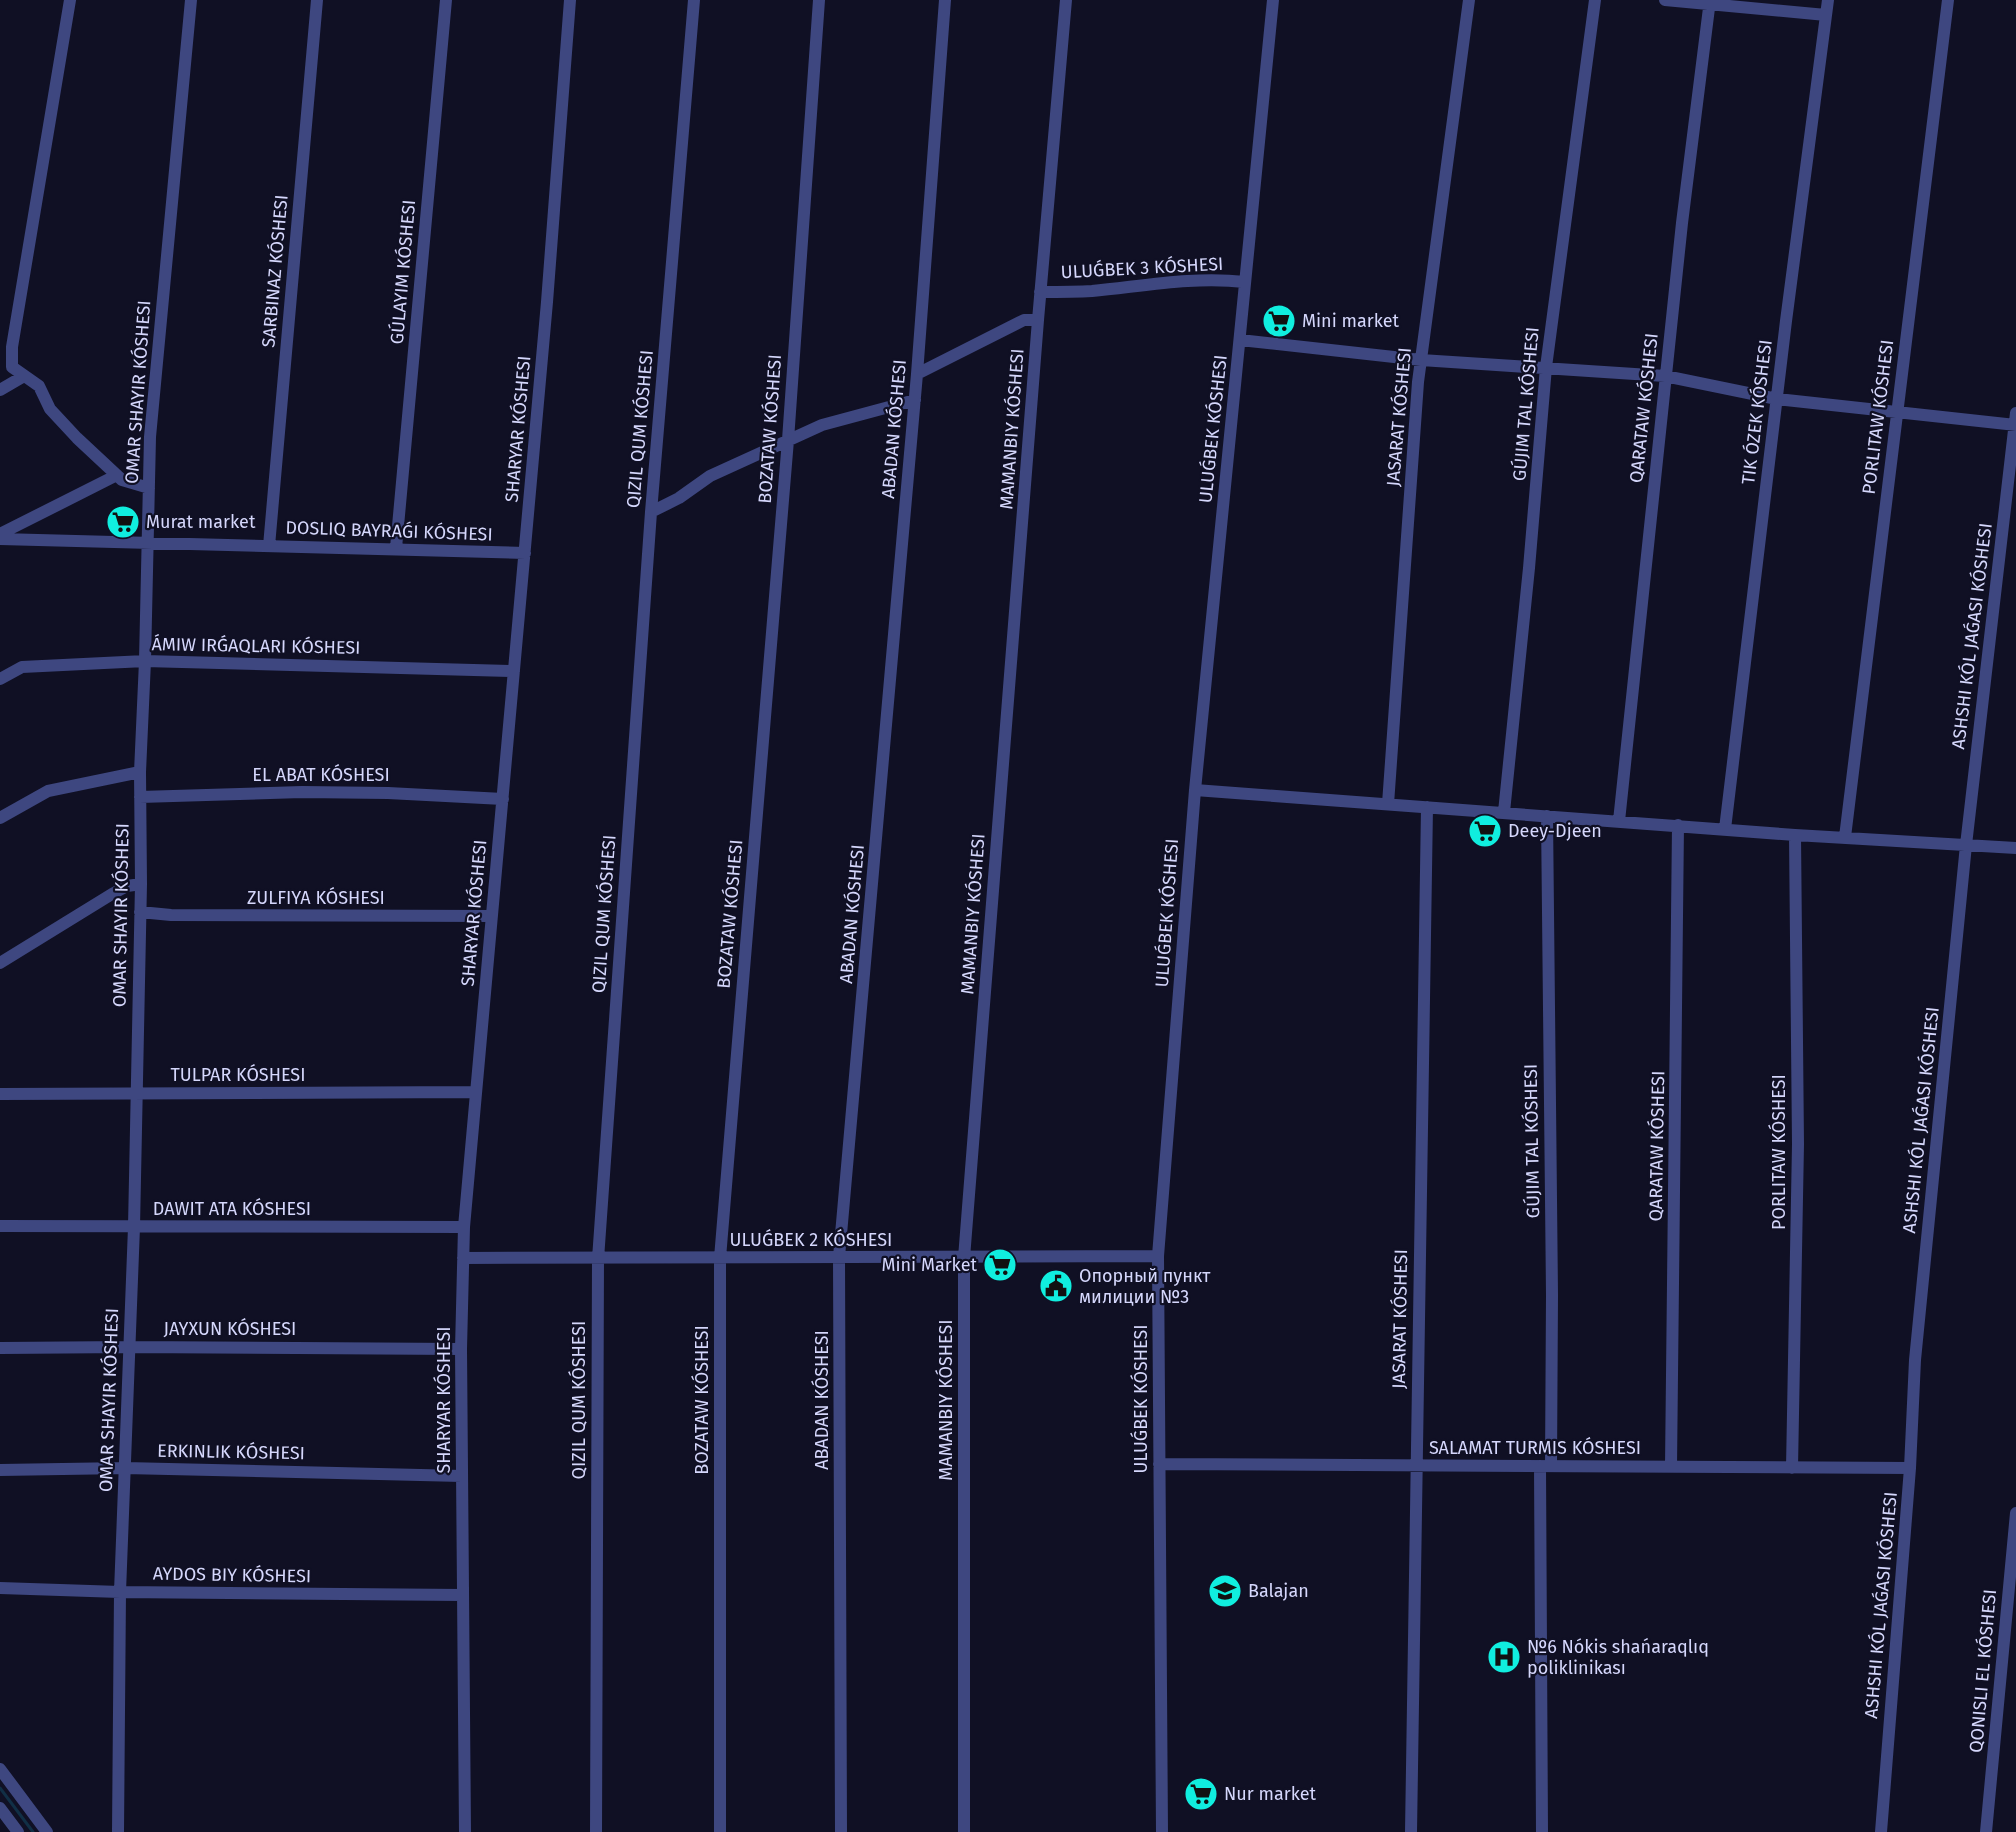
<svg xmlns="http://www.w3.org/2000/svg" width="2016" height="1832" font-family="'Fira Sans',sans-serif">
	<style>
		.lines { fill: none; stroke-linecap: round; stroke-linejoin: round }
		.stream { stroke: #112f46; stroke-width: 3 }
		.minor { stroke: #3e4780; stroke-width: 12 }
		.labels { text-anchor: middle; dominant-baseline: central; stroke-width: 4.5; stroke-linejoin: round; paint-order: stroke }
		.street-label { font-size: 18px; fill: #d5d7fc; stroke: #101024 }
		.poi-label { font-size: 18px; fill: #d5d7fc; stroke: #101024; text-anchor: start }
	</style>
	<rect width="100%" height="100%" fill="#101024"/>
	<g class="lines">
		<path class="stream" d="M0,1788L33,1832"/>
		<path class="minor" d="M70,0L12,347V367L39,386L50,409L77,438L122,480L149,488
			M1665,0L1826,15
			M1040,292C1058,292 1075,292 1092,291C1144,286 1194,276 1245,282
			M1240,340L1421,360L1665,376L1777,399L2016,425
			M917,374L1024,320H1038
			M0,390L24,376
			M651,512L679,498L710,476L822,425L915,400
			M0,534L117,475
			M0,539L525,553
			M269,546L317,0
			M396,548L446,0
			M0,679L22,667L145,661L514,671
			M1195,790L1795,835L2016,848
			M140,797L302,792L388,793L503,799
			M1388,804L1418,382L1469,0
			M1504,812L1529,568L1546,367L1595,0
			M1547,816L1552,1295L1551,1466
			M0,818L48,791L140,772
			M1619,821L1682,223L1710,0
			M1725,829L1786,321L1828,0
			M1845,837L1948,0
			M140,912L171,915L492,916
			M0,963L112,894L127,886L141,884
			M0,1094L476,1092
			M0,1226L464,1227
			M463,1258L1158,1256
			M0,1348L129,1347L461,1349
			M1159,1464L1910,1468
			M1540,1466L1542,1832
			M1671,1467L1678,825
			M1792,1468L1798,1144L1795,835
			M0,1470L125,1468L462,1476
			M0,1588L120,1592L463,1595
			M0,1769L47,1832
			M0,1808L18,1832
			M118,1832L120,1592L134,1227L141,884L140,772L145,661L150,437L191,0
			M465,1832L461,1349L464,1227L547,302L570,0
			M596,1832L598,1259L651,512L694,0
			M720,1832V1258L788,440L819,0
			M841,1832L839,1257L917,374L945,0
			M964,1832V1258L1038,320L1066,0
			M1162,1832L1158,1256L1195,790L1273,0
			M1411,1832L1427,807
			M1881,1832L1910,1468L1915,1360L1966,845L2016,413
			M1986,1832L2016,1513"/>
	</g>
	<defs>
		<symbol id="supermarket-disc" viewBox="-11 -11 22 22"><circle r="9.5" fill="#10eedf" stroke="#101024"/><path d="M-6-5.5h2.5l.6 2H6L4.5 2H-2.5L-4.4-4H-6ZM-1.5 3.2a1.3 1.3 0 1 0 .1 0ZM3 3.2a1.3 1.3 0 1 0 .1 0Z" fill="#111"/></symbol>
		<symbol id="civic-disc" viewBox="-11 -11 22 22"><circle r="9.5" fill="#10eedf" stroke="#101024"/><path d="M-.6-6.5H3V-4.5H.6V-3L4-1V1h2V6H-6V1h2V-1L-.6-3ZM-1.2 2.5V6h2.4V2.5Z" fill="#111"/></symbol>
		<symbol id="school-disc" viewBox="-11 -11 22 22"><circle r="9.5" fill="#10eedf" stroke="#101024"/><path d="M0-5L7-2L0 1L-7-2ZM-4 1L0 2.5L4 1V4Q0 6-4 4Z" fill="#111"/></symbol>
		<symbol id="hospital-disc" viewBox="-11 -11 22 22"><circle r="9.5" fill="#10eedf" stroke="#101024"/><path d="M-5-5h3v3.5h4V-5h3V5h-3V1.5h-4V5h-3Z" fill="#111"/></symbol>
	</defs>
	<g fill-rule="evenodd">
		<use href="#supermarket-disc" x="1260" y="302" width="38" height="38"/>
		<use href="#supermarket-disc" x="104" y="503" width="38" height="38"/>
		<use href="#supermarket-disc" x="1466" y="812" width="38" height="38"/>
		<use href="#supermarket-disc" x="981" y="1246" width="38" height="38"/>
		<use href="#civic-disc" x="1037" y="1267" width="38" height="38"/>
		<use href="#school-disc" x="1206" y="1572" width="38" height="38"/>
		<use href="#hospital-disc" x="1485" y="1638" width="38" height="38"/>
		<use href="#supermarket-disc" x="1182" y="1775" width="38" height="38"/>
	</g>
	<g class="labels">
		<g class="street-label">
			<text transform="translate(1142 268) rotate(-3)">ULUǴBEK 3 KÓSHESI</text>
			<text transform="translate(275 271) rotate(-85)">SARBINAZ KÓSHESI</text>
			<text transform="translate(403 272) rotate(-85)">GÚLAYIM KÓSHESI</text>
			<text transform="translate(138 392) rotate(-86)">OMAR SHAYIR KÓSHESI</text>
			<text transform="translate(1526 404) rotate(-85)">GÚJIM TAL KÓSHESI</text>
			<text transform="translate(1644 408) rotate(-84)">QARATAW KÓSHESI</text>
			<text transform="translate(1757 412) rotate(-83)">TIK ÓZEK KÓSHESI</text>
			<text transform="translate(1399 417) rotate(-85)">JASARAT KÓSHESI</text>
			<text transform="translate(1878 417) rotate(-83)">PORLITAW KÓSHESI</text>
			<text transform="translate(518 429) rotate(-85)">SHARYAR KÓSHESI</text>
			<text transform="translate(640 429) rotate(-85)">QIZIL QUM KÓSHESI</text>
			<text transform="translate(770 429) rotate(-86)">BOZATAW KÓSHESI</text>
			<text transform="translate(894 429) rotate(-85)">ABADAN KÓSHESI</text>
			<text transform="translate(1012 429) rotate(-86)">MAMANBIY KÓSHESI</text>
			<text transform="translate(1213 429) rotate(-84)">ULUǴBEK KÓSHESI</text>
			<text transform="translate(389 531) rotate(2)">DOSLIQ BAYRAǴI KÓSHESI</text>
			<text transform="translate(1972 636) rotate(-83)">ASHSHI KÓL JAǴASI KÓSHESI</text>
			<text transform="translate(256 646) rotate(1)">ÁMIW IRǴAQLARI KÓSHESI</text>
			<text x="321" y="775">EL ABAT KÓSHESI</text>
			<text x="316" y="898">ZULFIYA KÓSHESI</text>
			<text transform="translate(474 913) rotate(-85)">SHARYAR KÓSHESI</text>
			<text transform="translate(1167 913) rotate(-86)">ULUǴBEK KÓSHESI</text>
			<text transform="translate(604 914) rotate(-86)">QIZIL QUM KÓSHESI</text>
			<text transform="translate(730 914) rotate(-85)">BOZATAW KÓSHESI</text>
			<text transform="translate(852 914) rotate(-85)">ABADAN KÓSHESI</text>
			<text transform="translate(973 914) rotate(-86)">MAMANBIY KÓSHESI</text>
			<text transform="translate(121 915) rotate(-89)">OMAR SHAYIR KÓSHESI</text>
			<text x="238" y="1075">TULPAR KÓSHESI</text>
			<text transform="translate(1921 1120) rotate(-84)">ASHSHI KÓL JAǴASI KÓSHESI</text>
			<text transform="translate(1532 1141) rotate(-91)">GÚJIM TAL KÓSHESI</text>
			<text transform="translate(1657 1146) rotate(-89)">QARATAW KÓSHESI</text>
			<text transform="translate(1779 1152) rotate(-90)">PORLITAW KÓSHESI</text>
			<text x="232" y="1209">DAWIT ATA KÓSHESI</text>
			<text x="811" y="1240">ULUǴBEK 2 KÓSHESI</text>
			<text transform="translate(1400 1319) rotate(-89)">JASARAT KÓSHESI</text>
			<text x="230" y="1329">JAYXUN KÓSHESI</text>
			<text transform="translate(1141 1399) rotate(-90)">ULUǴBEK KÓSHESI</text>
			<text transform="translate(109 1400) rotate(-88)">OMAR SHAYIR KÓSHESI</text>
			<text transform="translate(444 1400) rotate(-90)">SHARYAR KÓSHESI</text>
			<text transform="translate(579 1400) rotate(-90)">QIZIL QUM KÓSHESI</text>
			<text transform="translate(702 1400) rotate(-90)">BOZATAW KÓSHESI</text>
			<text transform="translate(822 1400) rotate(-90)">ABADAN KÓSHESI</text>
			<text transform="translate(946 1400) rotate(-90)">MAMANBIY KÓSHESI</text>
			<text x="1535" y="1448">SALAMAT TURMIS KÓSHESI</text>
			<text transform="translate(231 1452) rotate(1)">ERKINLIK KÓSHESI</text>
			<text transform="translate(232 1575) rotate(1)">AYDOS BIY KÓSHESI</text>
			<text transform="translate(1881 1605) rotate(-85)">ASHSHI KÓL JAǴASI KÓSHESI</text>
			<text transform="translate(1983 1671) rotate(-85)">QONISLI EL KÓSHESI</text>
		</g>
		<g class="poi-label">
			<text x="1302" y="321">Mini market</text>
			<text x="146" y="522">Murat market</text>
			<text x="1508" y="831">Deey-Djeen</text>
			<text x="977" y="1265" text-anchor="end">Mini Market</text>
			<text x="1079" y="1276">Опорный пункт<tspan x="1079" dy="21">милиции №3</tspan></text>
			<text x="1248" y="1591">Balajan</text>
			<text x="1527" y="1647">№6 Nókis shańaraqlıq<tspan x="1527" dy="21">poliklinikası</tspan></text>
			<text x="1224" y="1794">Nur market</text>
		</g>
	</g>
</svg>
